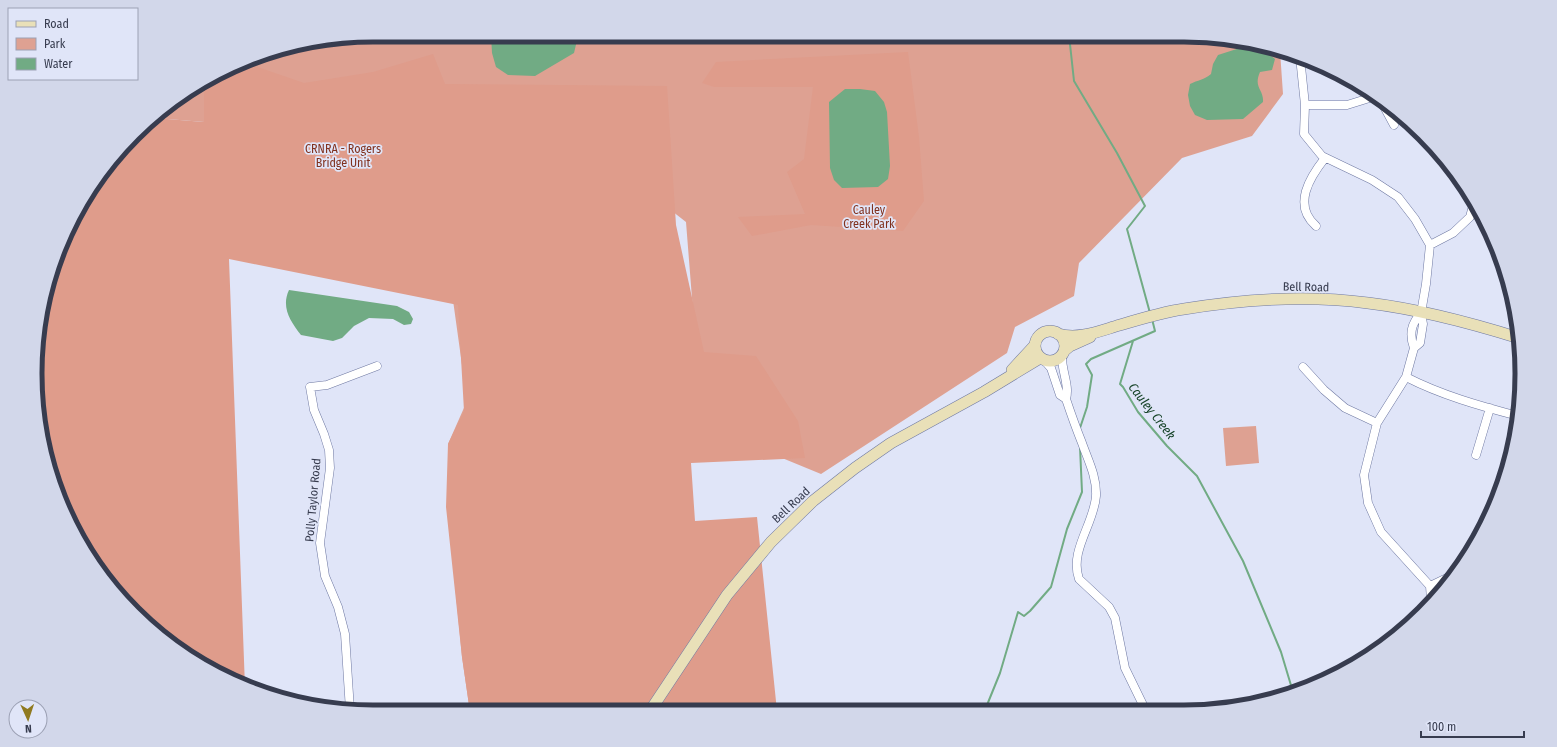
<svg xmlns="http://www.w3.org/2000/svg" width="1557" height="747" font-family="'Fira Sans Condensed',sans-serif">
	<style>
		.green { fill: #dea192 }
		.forest { fill: #df9c8b }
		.water { fill: #71ab84 }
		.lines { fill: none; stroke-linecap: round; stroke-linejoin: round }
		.stream { stroke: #71ab84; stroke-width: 2 }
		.street-casing { stroke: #6e78a2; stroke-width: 9 }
		.secondary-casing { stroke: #6e78a2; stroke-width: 12 }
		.street { stroke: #fff; stroke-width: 8 }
		.secondary { stroke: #e9e0b8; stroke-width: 11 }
		.labels { text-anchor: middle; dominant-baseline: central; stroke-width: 3.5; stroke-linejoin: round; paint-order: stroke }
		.park-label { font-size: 12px; fill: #80311e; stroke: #e0e5f8 }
		.street-label { font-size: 12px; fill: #373c4f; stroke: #e0e5f8 }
		.water-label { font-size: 13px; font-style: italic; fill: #164328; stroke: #e0e5f8 }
		.rim { fill: none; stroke: #373c4f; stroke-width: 5 }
	</style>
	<rect width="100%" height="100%" fill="#e0e5f8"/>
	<path class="green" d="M374,35H1184L1250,42L1280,51L1283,94L1252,136L1182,158L1079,263L1074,296L1015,327L1007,353L821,474L702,425L686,222L645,190L650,143L659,128L656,95L494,125L456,111L459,224L463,293L471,377L467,432L453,490L460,546L465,607L483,712H470L462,657L450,533L448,444L467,401L452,293L296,265L209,252L204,122L155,118L167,105L264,53Z
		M1256,426L1259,463L1226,466L1223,428Z"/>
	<path class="forest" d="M908,52L919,137L924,201L903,231L811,225L752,236L738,217L805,214L787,172L804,159L813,87H714L702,83L716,62Z
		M433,54L445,84L667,86L676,225L704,352L756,356L798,421L805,458L691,463L695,521L757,517L777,711L470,712L462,657L446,507L448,444L464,411L458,305L229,259L245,687L186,655L134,613L70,523L38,418L42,307L61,244L92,186L155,118L204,122V86L246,63L304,83L373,72Z"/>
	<path class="water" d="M491,35H578V36L574,53L535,76L508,75L496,67L492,53Z
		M1246,46L1261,48L1275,59L1272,70L1260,72C1253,88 1264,89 1263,102L1243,119L1207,120L1195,115L1190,106L1188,95L1190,84C1198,80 1204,80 1211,74L1213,64L1218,55Z
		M845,89H860L875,91L884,102L887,112L890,166L888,179L878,187L842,188L834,180L830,168L829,102Z
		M289,290L397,306L409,312L413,319L411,324L404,325L393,319L369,318L354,326L342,338L333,341L301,335C290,321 281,307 289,290Z"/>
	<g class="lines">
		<path class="stream" d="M1069,35L1074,81L1117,153L1145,206L1127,229L1150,313
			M1133,341L1120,384L1123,387L1138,412L1167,446L1197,476L1224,526L1243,561L1281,652L1293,692
			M1080,428L1087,407L1092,375L1086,364L1091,359L1155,331L1152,319
			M985,710L1000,673L1018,612L1024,616L1030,611L1051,587L1067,529L1082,492L1080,447"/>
		<defs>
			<path id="street" d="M1300,57L1305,105L1304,134L1322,156L1372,180L1398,197L1415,219L1430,245L1426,284L1421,313L1423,324L1420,343L1414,348L1406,377L1377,423L1364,475L1368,503L1381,532L1430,586L1431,600
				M1380,99L1394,125
				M1305,105H1347L1376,96
				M1316,226C1292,205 1310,177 1325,158
				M1430,245L1453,233L1470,217L1474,202
				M1414,348C1409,334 1411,324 1421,313
				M1062,355C1061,370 1070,385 1066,399
				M1044,360L1051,368L1060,395L1066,399
				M1303,367L1324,390L1345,408L1377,423
				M1406,377C1441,395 1480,406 1518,416
				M1066,399C1071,414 1076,428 1082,443C1088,460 1097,477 1096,496C1094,524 1069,551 1079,579L1109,607L1115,618L1125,668L1145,709
				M1476,455L1490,408
				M1430,586L1455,574
				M350,710L345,634L338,607L325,576L320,543L330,468L329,450L324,434L314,410L310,387L327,385L377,366"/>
			<path id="secondary" d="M1035 346a15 15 0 1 1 30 0a15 15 0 1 1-30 0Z
				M1058,334C1079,340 1099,331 1120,325C1140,319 1163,312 1184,309C1245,299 1307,295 1368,303C1418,309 1471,323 1519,338
				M1064,351L1070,346L1090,337
				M1012,370L1035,345
				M650,711L727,595L771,542L813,501L855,468L891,443L984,392L1040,358"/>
		</defs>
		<use href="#street" class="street-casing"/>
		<use href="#secondary" class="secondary-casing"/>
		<use href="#street" class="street"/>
		<use href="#secondary" class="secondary"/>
	</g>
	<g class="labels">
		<g class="park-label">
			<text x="343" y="149">CRNRA - Rogers<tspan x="343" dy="14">Bridge Unit</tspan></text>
			<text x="869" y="210">Cauley<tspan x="869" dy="14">Creek Park</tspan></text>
		</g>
		<g class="street-label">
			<text transform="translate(1306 287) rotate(1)">Bell Road</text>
			<text transform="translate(313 500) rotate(-85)">Polly Taylor Road</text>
			<text transform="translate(791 505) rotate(-43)">Bell Road</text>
		</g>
		<g class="water-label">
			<text transform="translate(1152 411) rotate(52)">Cauley Creek</text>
		</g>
	</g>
	<path d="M0 0H1557V747H0ZM373 42H1184A331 331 0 0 1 1515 373V374A331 331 0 0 1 1184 705H373A331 331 0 0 1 42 374V373A331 331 0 0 1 373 42Z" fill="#d2d7ea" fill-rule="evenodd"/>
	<path class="rim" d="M373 42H1184A331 331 0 0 1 1515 373V374A331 331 0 0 1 1184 705H373A331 331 0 0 1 42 374V373A331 331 0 0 1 373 42Z"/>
	<rect x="8" y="8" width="130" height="72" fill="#e0e5f8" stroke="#9ca1b4"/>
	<rect x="16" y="21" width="20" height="6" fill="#e9e0b8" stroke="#9ca1b4"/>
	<text x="44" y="28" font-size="12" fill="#373c4f">Road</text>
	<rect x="16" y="38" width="20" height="12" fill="#dea192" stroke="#9ca1b4"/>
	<text x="44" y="48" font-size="12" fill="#373c4f">Park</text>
	<rect x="16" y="58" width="20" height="12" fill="#71ab84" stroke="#9ca1b4"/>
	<text x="44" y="68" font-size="12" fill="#373c4f">Water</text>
	<g transform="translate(28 719) rotate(177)"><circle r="19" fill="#e0e5f8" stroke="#9ca1b4"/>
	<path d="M0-3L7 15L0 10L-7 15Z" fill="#907a20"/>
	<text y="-6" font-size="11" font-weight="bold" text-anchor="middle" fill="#373c4f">N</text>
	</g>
	<path d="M1421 731v6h103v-6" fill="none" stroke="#373c4f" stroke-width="2"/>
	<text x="1427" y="731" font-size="12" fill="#373c4f" stroke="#e0e5f8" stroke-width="3" paint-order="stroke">100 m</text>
</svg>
